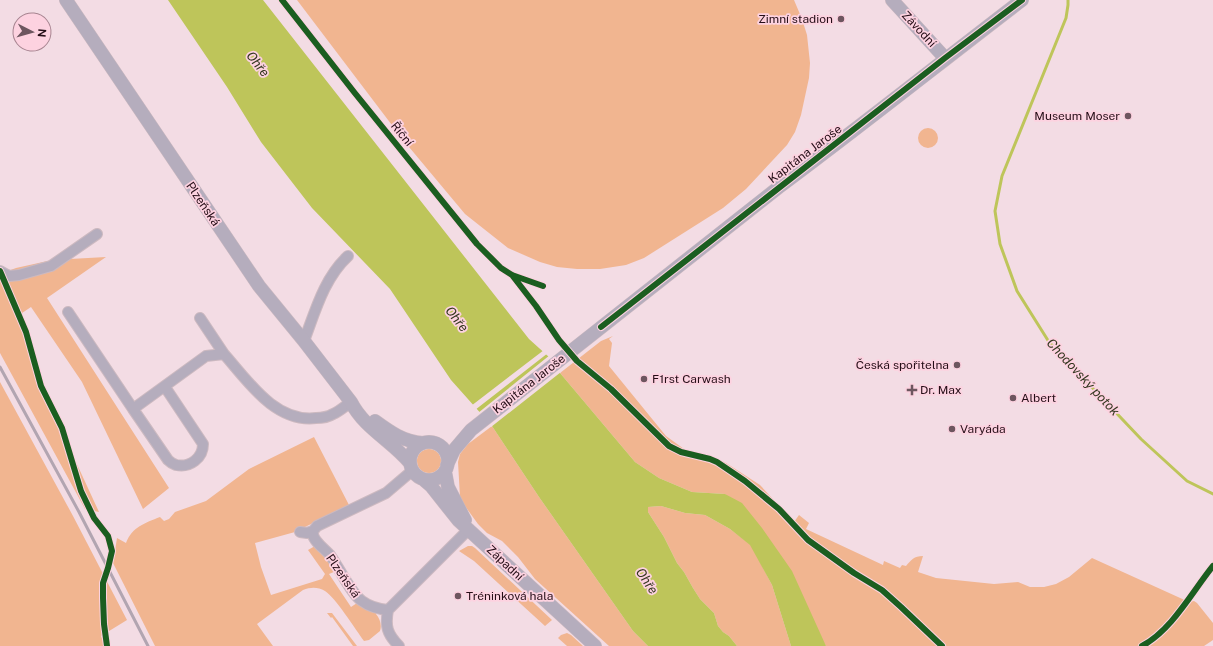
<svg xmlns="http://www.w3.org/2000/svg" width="1213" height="646" font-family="'Public Sans',sans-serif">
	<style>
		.green { fill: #f1b590 }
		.water { fill: #bec55a }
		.pier { fill: #f3dce4 }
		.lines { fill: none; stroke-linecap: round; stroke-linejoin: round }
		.stream { stroke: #bec55a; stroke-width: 3 }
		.minor-casing { stroke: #ccb9c0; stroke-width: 12 }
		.tertiary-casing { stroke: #ccb9c0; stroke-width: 14 }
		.minor { stroke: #b5adbd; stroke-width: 10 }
		.tertiary { stroke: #b5adbd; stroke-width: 13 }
		.rail { stroke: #b2a5b1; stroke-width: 3 }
		.cycleway-casing { stroke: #fdd2e0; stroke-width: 8 }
		.cycleway { stroke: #1b5e20; stroke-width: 6 }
		.poi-dot { fill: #6d565f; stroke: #fdd2e0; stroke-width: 1.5 }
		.labels { text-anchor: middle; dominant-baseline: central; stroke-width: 3.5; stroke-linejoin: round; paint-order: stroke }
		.poi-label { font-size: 12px; fill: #250e17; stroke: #fdd2e0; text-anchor: start }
		.street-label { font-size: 12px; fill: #250e17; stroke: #fdd2e0 }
		.water-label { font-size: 13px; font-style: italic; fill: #33371f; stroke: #fdd2e0 }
	</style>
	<rect width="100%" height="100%" fill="#f3dce4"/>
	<path class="green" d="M297,0H794L802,19L807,35L810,63L809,78L801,115L795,132L787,145L746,189L723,208L644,258L626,265L600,269H577L557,267L540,262L508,248L465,214L404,141Z
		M918 138a10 10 0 1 1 20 0a10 10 0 1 1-20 0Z
		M106,257L47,298L169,488L143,509L82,382L31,307L22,313L46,397L99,512L85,509L0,353V274L16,268L52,260Z
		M613,336L609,339L612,343L609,366L666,436L684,449L712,456L726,463L740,472L760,485L794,522L799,515L809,523L806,529L883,565L884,561L900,568L902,565L906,566C911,560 914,556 923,556L918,572L936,578L994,584L1018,582L1030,587H1044L1056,584L1069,577L1092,558L1189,602L1194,601L1197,603L1213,623V640L1204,646H826L725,494L692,492L659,478L635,462L560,373L601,341Z
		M0,382L73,516L127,620L101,636L105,646H0Z
		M492,426L539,497L633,631L648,646H609L535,579L518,557L502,541L487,533L478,524L462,502L460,497L458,462L460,454L468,444Z
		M314,437L349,505L295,532L255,543L261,567L271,595L322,579L325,574L308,550L315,546L318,547L336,571L329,574L351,607L360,601L377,609L376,614C380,619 382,625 380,631L369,640L364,641C356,630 335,597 325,591C318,587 311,587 303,590L257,624L273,646H155L113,563L117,538L126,543C132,527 145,523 160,517L164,521L169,519L175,512L206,501L249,469Z
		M417 461a12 12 0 1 1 24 0a12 12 0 1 1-24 0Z
		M661,506L685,513L705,515L730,529L751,545L772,585L791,646H737L729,636L723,632L718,626L714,613L700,599L693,588L684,572L677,563L664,537L648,512V507Z
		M468,546H472L475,548L552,620L545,626L474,561L459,551Z
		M327,613H332L357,646H353L332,617L331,618Z
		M567,633L571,635L583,646H567L558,638L561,635Z"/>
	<path class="water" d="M168,0H263L529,339L549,357L560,373L635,462L659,478L692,492L725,494L742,503L762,528L792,571L826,646H791L772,585L750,545L730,529L705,515L685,513L661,506L648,507V512L664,537L677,563L684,572L693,588L700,599L714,613L718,626L723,632L729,636L737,646H648L633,631L539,497L492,426L451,380L390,289L312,208L261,142L227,87Z"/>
	<path class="pier" d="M544,350L548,353L475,410L471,406Z
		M550,355L561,372L491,427L478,413Z"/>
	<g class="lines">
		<path class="stream" d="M1068,0V5L1066,18L1002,176L995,211L1000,244L1017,291L1049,342L1141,439L1187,481L1213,494"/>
		<defs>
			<path id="minor" d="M0,271L9,276L19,275L51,266L97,234
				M68,312L133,409L206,356L224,354C248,381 275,423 316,418C322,418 328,417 333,414C340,411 345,406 351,402
				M200,318L224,354
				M304,341C315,312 324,278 348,256
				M133,409L168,460C170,462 173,464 176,465C190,468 203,458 203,444L165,387
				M300,532L307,533L313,531
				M388,610C378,609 370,607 362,601C351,594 339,567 330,555C324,548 311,540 313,531L317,526L386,493L413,470
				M388,610L469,529
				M388,610C385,626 387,634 399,646"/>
			<path id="tertiary" d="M66,0L259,286L304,341L351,402C364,428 392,441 410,463
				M892,0L945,58
				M375,421C390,432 404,442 423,443
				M410 461a19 19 0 1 1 38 0a19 19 0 1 1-38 0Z
				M447,465L454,450L471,430L779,187C861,126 941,62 1022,0
				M445,471L448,487L465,520
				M424,480L431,486L458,520L595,646"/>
		</defs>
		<use href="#minor" class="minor-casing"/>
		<use href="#tertiary" class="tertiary-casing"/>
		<use href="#minor" class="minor"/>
		<use href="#tertiary" class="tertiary"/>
		<path class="rail" d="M0,367L79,512L148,646"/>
		<defs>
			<path id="cycleway" d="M282,0L354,92L477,244L501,268L512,275L543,286
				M0,271L26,332L41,386L62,428L81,491L94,518L108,536L112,551L108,568L103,583V598L104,624L107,646
				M512,275L536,306L559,340L577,361L611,389L669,446L681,452L710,459L717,462L745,481L779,509L808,540L854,573L882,590L901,607L942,646
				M601,327L945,58L1022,0
				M1142,646C1172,630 1192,592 1213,566"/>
		</defs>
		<use href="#cycleway" class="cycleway-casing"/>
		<use href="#cycleway" class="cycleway"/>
	</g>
	<g class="poi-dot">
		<circle cx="841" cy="19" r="4"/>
		<circle cx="1128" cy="116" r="4"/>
		<circle cx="957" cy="365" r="4"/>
		<circle cx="644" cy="379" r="4"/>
		<path d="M910 384h4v4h4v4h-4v4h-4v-4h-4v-4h4z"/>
		<circle cx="1013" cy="398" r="4"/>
		<circle cx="952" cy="429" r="4"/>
		<circle cx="458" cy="596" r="4"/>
	</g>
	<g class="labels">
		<g class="poi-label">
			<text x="833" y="19" text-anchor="end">Zimní stadion</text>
			<text x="1120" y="116" text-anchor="end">Museum Moser</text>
			<text x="949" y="365" text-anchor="end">Česká spořitelna</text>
			<text x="652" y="379">F1rst Carwash</text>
			<text x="920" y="390">Dr. Max</text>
			<text x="1021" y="398">Albert</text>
			<text x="960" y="429">Varyáda</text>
			<text x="466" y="596">Tréninková hala</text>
		</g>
		<g class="street-label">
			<text transform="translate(919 29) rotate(47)">Závodní</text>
			<text transform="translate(402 134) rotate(51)">Říční</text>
			<text transform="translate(805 154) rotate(-37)">Kapitána Jaroše</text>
			<text transform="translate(203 204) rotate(56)">Plzeňská</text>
			<text transform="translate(529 384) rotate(-38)">Kapitána Jaroše</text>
			<text transform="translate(505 563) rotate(43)">Západní</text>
			<text transform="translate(343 576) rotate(55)">Plzeňská</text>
		</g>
		<g class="water-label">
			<text transform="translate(258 64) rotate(52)">Ohře</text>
			<text transform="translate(457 319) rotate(52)">Ohře</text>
			<text transform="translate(1083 377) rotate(47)">Chodovský potok</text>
			<text transform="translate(647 581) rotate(56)">Ohře</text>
		</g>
	</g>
	<g transform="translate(32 32) rotate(96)"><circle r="19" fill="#fdd2e0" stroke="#a78490"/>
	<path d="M0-3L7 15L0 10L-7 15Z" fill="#6d565f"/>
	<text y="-6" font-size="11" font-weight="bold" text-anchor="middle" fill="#250e17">N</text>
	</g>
</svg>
